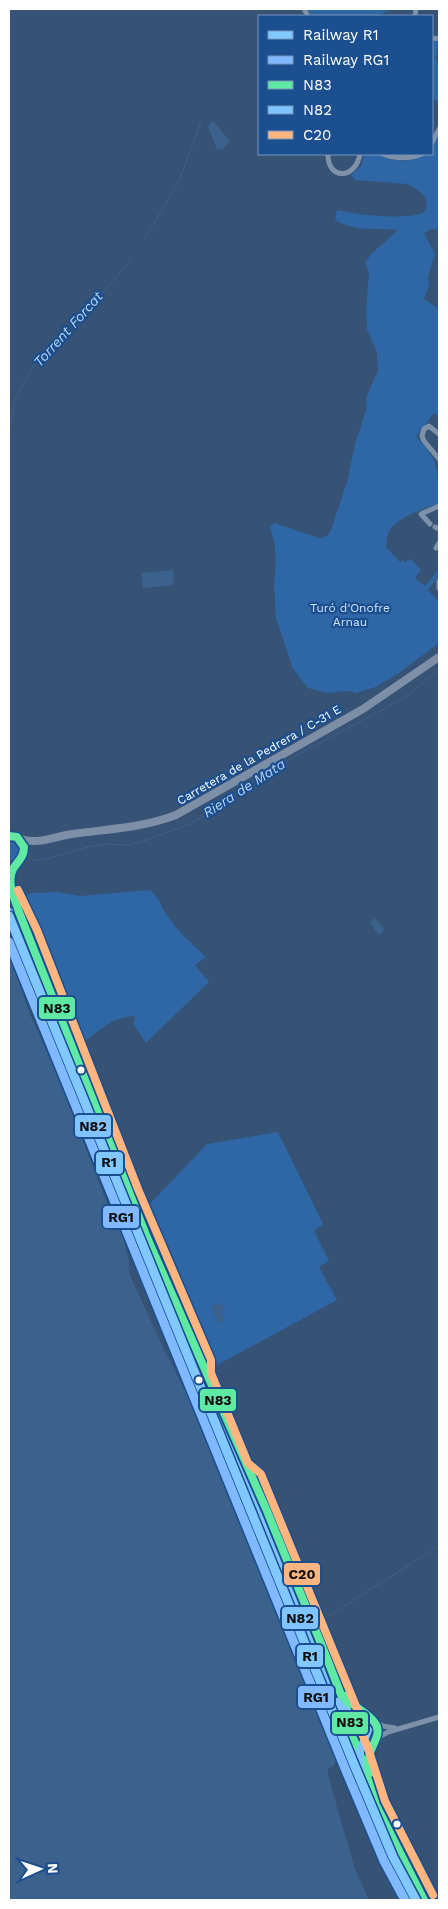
<svg xmlns="http://www.w3.org/2000/svg" width="448" height="1909" font-family="'Work Sans',sans-serif">
	<style>
		.green { fill: #2f66a5 }
		.water { fill: #3b618d }
		.pier { fill: #365274 }
		.lines { fill: none; stroke-linecap: round; stroke-linejoin: round }
		.stream { stroke: #3b618d; stroke-width: 1 }
		.street { stroke: #7d92a8; stroke-width: 5 }
		.primary { stroke: #7d8ea7; stroke-width: 8 }
		.bus-1-casing { stroke: #1b4f8f; stroke-width: 11 }
		.bus-2-casing { stroke: #1b4f8f; stroke-width: 11 }
		.bus-3-casing { stroke: #1b4f8f; stroke-width: 11 }
		.bus-1 { stroke: #60e9a3; stroke-width: 8 }
		.bus-2 { stroke: #80c4ff; stroke-width: 8 }
		.bus-3 { stroke: #ffb580; stroke-width: 8 }
		.rail-1-casing { stroke: #1b4f8f; stroke-width: 12 }
		.rail-2-casing { stroke: #1b4f8f; stroke-width: 12 }
		.rail-1 { stroke: #80c8ff; stroke-width: 9 }
		.rail-2 { stroke: #80b9ff; stroke-width: 9 }
		.bus-dot { fill: #fff; stroke: #1b4f8f; stroke-width: 2 }
		.labels { text-anchor: middle; dominant-baseline: central; stroke-width: 4.5; stroke-linejoin: round; paint-order: stroke }
		.park-label { font-size: 12px; fill: #cfe3fa; stroke: #1b4f8f }
		.street-label { font-size: 12px; fill: #fff; stroke: #1b4f8f }
		.water-label { font-size: 14px; font-style: italic; fill: #b5d3f5; stroke: #1b4f8f }
		.line-badge { stroke: #1b4f8f; stroke-width: 2 }
		.pale-badge-label { font-size: 14px; text-anchor: middle; font-weight: bold; fill: #111 }
	</style>
	<rect width="100%" height="100%" fill="#365274"/>
	<path class="green" d="M308,9H392L378,16H312Z
		M438,41L436,60L439,65V102L432,98V42Z
		M439,136V230L432,229L424,233L435,254L428,277L429,287L424,299L439,309V416L434,413L416,437C439,458 439,474 439,504C425,508 397,517 389,531C387,535 387,542 386,547L400,562L403,560L405,562L411,559L421,570L415,578L425,586L439,569V575L428,590L439,601V643L399,673L376,687L356,693L348,691L327,693L308,688L293,669L276,618L274,584L276,560L274,541L270,527L274,523L319,538L327,536L331,530L347,482L355,444L366,410L367,395L378,371L377,352L367,330L366,310L369,272L365,263L371,254L398,230C376,228 356,232 335,220L337,210C358,215 402,220 423,213C434,199 418,189 407,184L355,180L351,175L361,166L364,154C368,154 373,153 377,154C386,157 394,161 404,161C415,160 422,154 432,154V148Z
		M9,841L16,843L20,850L18,856L14,860H9Z
		M150,890C161,900 159,902 165,912C176,930 191,943 206,957L195,965L209,982L146,1043L133,1024L135,1018L133,1015C129,1017 126,1017 122,1018C108,1022 98,1032 86,1040L72,1032L20,898L31,893L58,892L80,896Z
		M278,1132L323,1224L314,1231L329,1261L319,1267L337,1300L212,1368L195,1332L142,1212L207,1144Z"/>
	<path class="water" d="M213,121L230,141L224,148L217,150L208,127L210,125L209,123Z
		M173,570L174,585L143,588L141,573Z
		M375,918L385,930L379,935L370,923Z
		M9,953L30,1014L55,1069L108,1205L119,1220L129,1261L130,1275L166,1353L187,1394L256,1564L287,1635L334,1753L336,1761L334,1766L328,1769V1773C339,1816 351,1859 369,1900H9Z
		M219,1303L221,1307L223,1304L225,1309L221,1310L225,1320L217,1323L211,1306Z"/>
	<path class="pier" d="M9,951L14,959L32,1013L57,1068L110,1203L121,1218L119,1220L108,1205L55,1069L30,1014Z
		M123,1224L132,1261L133,1274L189,1393L337,1752L338,1762L336,1767L331,1770V1772L358,1868L372,1900H369L355,1869L328,1773V1769L334,1766L336,1761L334,1753L187,1394L166,1353L130,1275L129,1261L121,1226Z"/>
	<g class="lines">
		<path class="stream" d="M145,238L179,181L201,122
			M9,434L14,401L37,359L63,329L97,299L131,260
			M32,860L46,859L88,847L108,844L130,845L147,840L190,824L210,813L266,772L387,707L408,695L439,670
			M120,1223L124,1219
			M324,1619L439,1546
			M287,1635H291"/>
		<path class="street" d="M304,9L308,16
			M415,16L416,9
			M432,39L439,38
			M432,143L439,129
			M328,154C327,179 355,181 360,154
			M383,154C395,159 410,159 422,154
			M439,434L429,426L424,429L422,436L424,441L439,459
			M430,524L421,514L439,506
			M435,527L439,529
			M436,548L439,543
			M439,581V588
			M375,1721L383,1726L395,1728
			M377,1738L388,1732L439,1717"/>
		<path class="primary" d="M9,836L17,837L24,847C26,859 14,863 11,874C7,888 23,919 28,934L146,1235L267,1511L324,1651L341,1697L349,1715L351,1734L359,1751L366,1777L376,1805L424,1900
			M19,838C35,846 56,836 72,834C108,829 142,828 176,815L363,709L439,657
			M344,1693L351,1705L374,1721L378,1728L377,1738L369,1755L370,1774"/>
		<defs>
			<path id="bus-1" d="M9,836L17,837L24,847C24,857 18,861 13,869C6,882 15,899 19,912L146,1235L267,1511L324,1651L349,1715L351,1734L359,1751L376,1805L424,1900
				M345,1696C353,1708 367,1711 375,1723C382,1733 373,1743 370,1753C368,1759 369,1766 370,1773"/>
			<path id="bus-2" d="M9,912L137,1239L258,1515L315,1655L339,1718L342,1737L350,1754L367,1808L413,1900
				M337,1702C345,1714 360,1719 368,1730L359,1754L360,1774"/>
			<path id="bus-3" d="M18,890L37,930L138,1189L211,1360V1373L248,1463L261,1474L358,1711L361,1731L368,1748L385,1801L433,1895"/>
		</defs>
		<use href="#bus-1" class="bus-1-casing"/>
		<use href="#bus-2" class="bus-2-casing"/>
		<use href="#bus-3" class="bus-3-casing"/>
		<use href="#bus-1" class="bus-1"/>
		<use href="#bus-2" class="bus-2"/>
		<use href="#bus-3" class="bus-3"/>
		<defs>
			<path id="rail-1" d="M9,916L353,1762L393,1857L416,1900"/>
			<path id="rail-2" d="M9,942L344,1766L384,1861L405,1900"/>
		</defs>
		<use href="#rail-1" class="rail-1-casing"/>
		<use href="#rail-2" class="rail-2-casing"/>
		<use href="#rail-1" class="rail-1"/>
		<use href="#rail-2" class="rail-2"/>
	</g>
	<g class="bus-dot">
		<circle cx="81" cy="1070" r="4.5"/>
		<circle cx="199" cy="1380" r="4.5"/>
		<circle cx="397" cy="1824" r="4.5"/>
	</g>
	<g class="labels">
		<g class="park-label">
			<text x="350" y="608">Turó d'Onofre<tspan x="350" dy="14">Arnau</tspan></text>
		</g>
		<g class="street-label">
			<text transform="translate(259 755) rotate(-30)">Carretera de la Pedrera / C-31 E</text>
		</g>
		<g class="water-label">
			<text transform="translate(68 329) rotate(-48)">Torrent Forcat</text>
			<text transform="translate(244 788) rotate(-33)">Riera de Mata</text>
		</g>
	</g>
	<g class="line-badge">
		<rect x="38" y="996" width="38" height="24" rx="5" fill="#60e9a3"/>
		<rect x="74" y="1114" width="38" height="24" rx="5" fill="#80c4ff"/>
		<rect x="95" y="1151" width="29" height="24" rx="5" fill="#80c8ff"/>
		<rect x="102" y="1205" width="38" height="24" rx="5" fill="#80b9ff"/>
		<rect x="199" y="1388" width="38" height="24" rx="5" fill="#60e9a3"/>
		<rect x="283" y="1562" width="38" height="24" rx="5" fill="#ffb580"/>
		<rect x="281" y="1606" width="38" height="24" rx="5" fill="#80c4ff"/>
		<rect x="296" y="1644" width="28" height="24" rx="5" fill="#80c8ff"/>
		<rect x="297" y="1685" width="38" height="24" rx="5" fill="#80b9ff"/>
		<rect x="331" y="1711" width="38" height="24" rx="5" fill="#60e9a3"/>
	</g>
	<g class="pale-badge-label">
		<text x="57" y="1013">N83</text>
		<text x="93" y="1131">N82</text>
		<text x="109" y="1167">R1</text>
		<text x="121" y="1222">RG1</text>
		<text x="218" y="1405">N83</text>
		<text x="302" y="1579">C20</text>
		<text x="300" y="1623">N82</text>
		<text x="310" y="1661">R1</text>
		<text x="316" y="1702">RG1</text>
		<text x="350" y="1727">N83</text>
	</g>
	<rect width="448" height="1909" fill="none" stroke="#ffffff" stroke-width="20"/>
	<rect x="258" y="15" width="175" height="140" fill="#1b4f8f" stroke="#7695bc"/>
	<rect x="268" y="31" width="25" height="8" fill="#80c8ff" stroke="#7695bc"/>
	<text x="303" y="40" font-size="15" fill="#ffffff">Railway R1</text>
	<rect x="268" y="56" width="25" height="8" fill="#80b9ff" stroke="#7695bc"/>
	<text x="303" y="65" font-size="15" fill="#ffffff">Railway RG1</text>
	<rect x="268" y="81" width="25" height="8" fill="#60e9a3" stroke="#7695bc"/>
	<text x="303" y="90" font-size="15" fill="#ffffff">N83</text>
	<rect x="268" y="106" width="25" height="8" fill="#80c4ff" stroke="#7695bc"/>
	<text x="303" y="115" font-size="15" fill="#ffffff">N82</text>
	<rect x="268" y="131" width="25" height="8" fill="#ffb580" stroke="#7695bc"/>
	<text x="303" y="140" font-size="15" fill="#ffffff">C20</text>
	<g transform="translate(40 1869) rotate(87)" stroke="#1b4f8f" stroke-width="4" paint-order="stroke">
	<path d="M0-4L9 19L0 12L-9 19Z" fill="#ffffff"/>
	<text y="-8" font-size="14" font-weight="bold" text-anchor="middle" fill="#ffffff">N</text>
	</g>
</svg>
